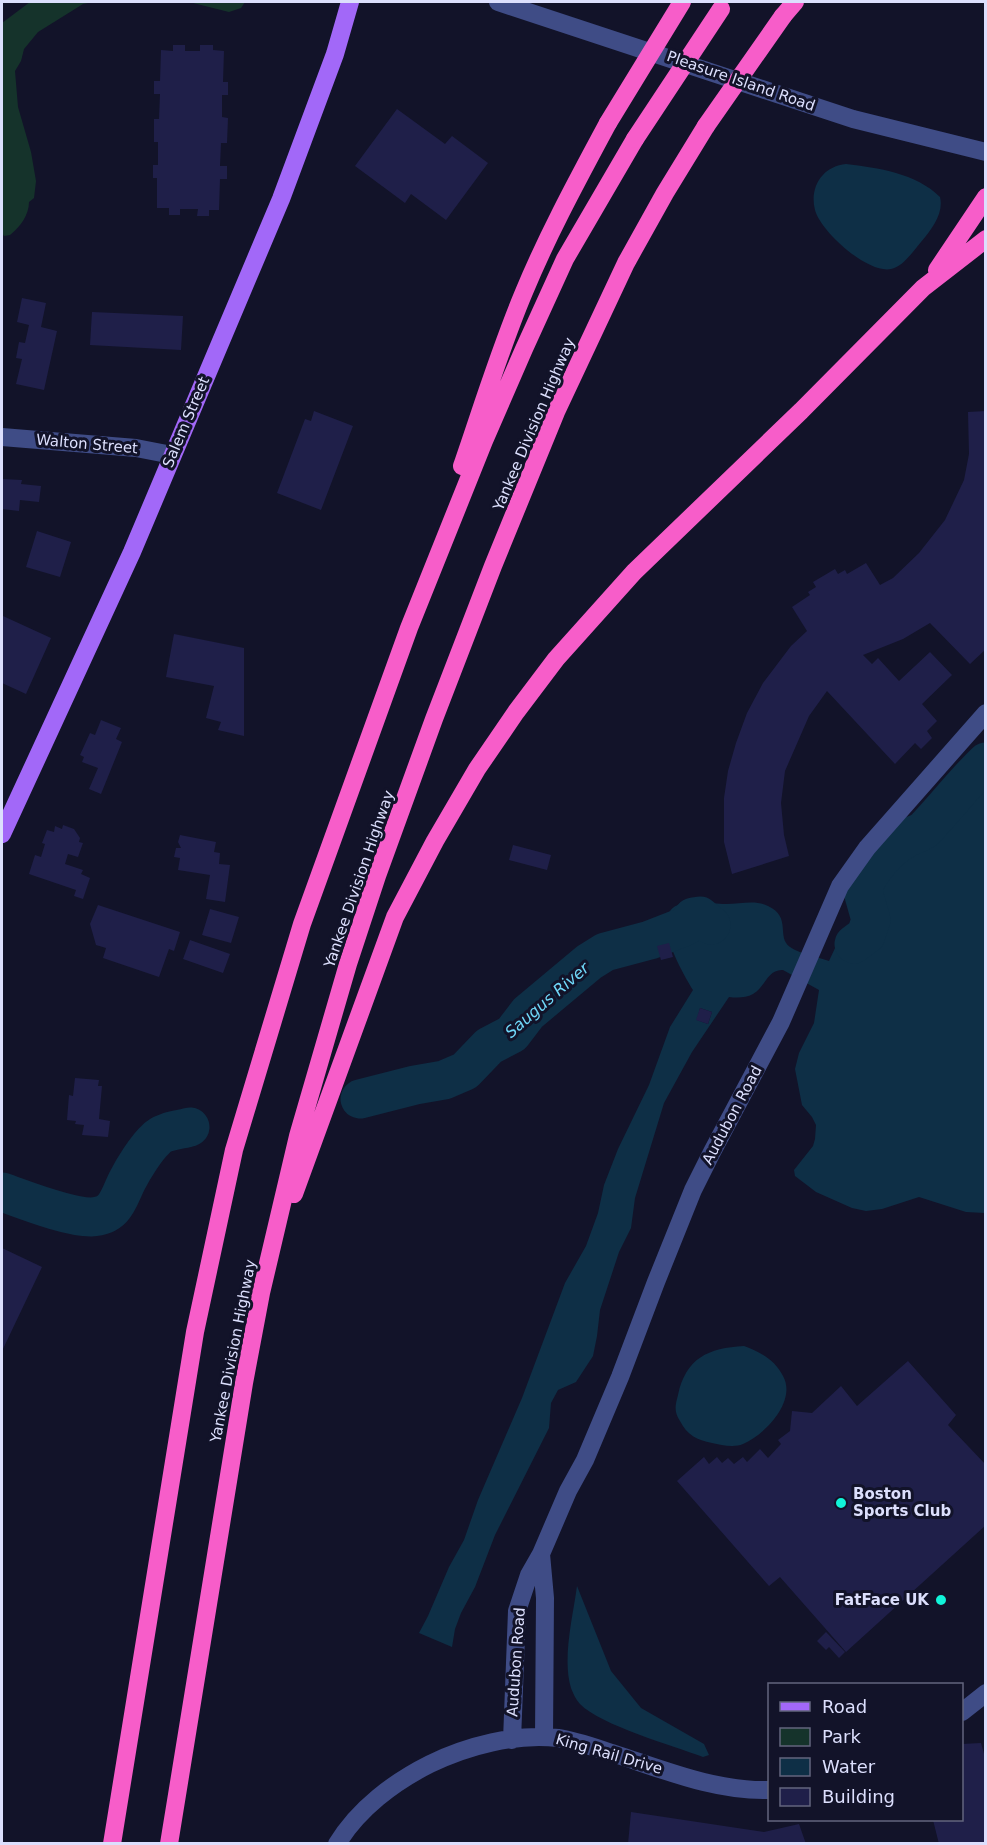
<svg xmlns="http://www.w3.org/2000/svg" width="987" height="1845" font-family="'DejaVu Sans',sans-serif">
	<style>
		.green { fill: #15332b }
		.water { fill: #0e2f46; fill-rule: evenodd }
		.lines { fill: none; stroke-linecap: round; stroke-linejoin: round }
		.river { stroke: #0e2f46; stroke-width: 39 }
		.building { fill: #1f1f49 }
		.minor { stroke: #3f4c86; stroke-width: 18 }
		.major { stroke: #a268f8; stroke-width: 18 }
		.highway { stroke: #f75dc9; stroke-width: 18 }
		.highway-bridge { stroke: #f75dc9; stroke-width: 18 }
		.poi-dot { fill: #11f4d9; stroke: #121329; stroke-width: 2 }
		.labels { text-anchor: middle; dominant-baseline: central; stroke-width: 6; stroke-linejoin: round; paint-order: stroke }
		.street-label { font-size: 15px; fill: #dcdffd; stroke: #121329 }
		.poi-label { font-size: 15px; font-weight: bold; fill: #dcdffd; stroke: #121329; text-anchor: start }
		.water-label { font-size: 16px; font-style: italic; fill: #6fd7f8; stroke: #121329 }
	</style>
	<rect width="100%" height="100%" fill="#121329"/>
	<path class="green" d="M30,2H93L83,4L38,32L24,49L21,61L15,71L18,107L31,152L36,181L34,198L29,202C29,215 20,227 10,235L4,236L2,233V23Z
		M189,2H245L241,8L229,12Z"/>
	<path class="water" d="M846,164C878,168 916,173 940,197C944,213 932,229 921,242C914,250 903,267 891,269C868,274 821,232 815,210C809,187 823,166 846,164Z
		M985,754V1213L966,1212L919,1197L882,1209L866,1211L852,1208L816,1192L795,1176L794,1170L813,1146L815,1139L816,1125L812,1117L802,1105L795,1069L799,1053L814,1023L819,990L783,970C767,969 765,988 753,994C746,998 737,998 729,997L692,1052L664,1103L635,1198L631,1228L619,1252L600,1310L597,1336L593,1356L576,1382L558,1390L551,1403L549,1428L495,1535L475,1587L461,1613L455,1629L452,1647L419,1633L428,1616L449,1567L464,1540L478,1500L522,1398L565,1283L586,1246L598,1213L604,1185L618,1149L649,1085L670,1027L693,990C683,974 649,916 678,905C692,900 707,903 723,904C737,905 755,899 768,906C792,917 776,937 790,947C800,954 817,957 829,961L836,946L850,937L853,929L854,917L901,842L919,822L938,805L950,787L967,774ZM700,1008L712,1012L708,1024L697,1020Z
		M744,1346C760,1352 775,1360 783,1376C797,1401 765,1435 743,1444C734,1448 721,1445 712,1443C697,1440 687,1435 680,1421C674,1412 675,1406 678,1395C686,1358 708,1348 744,1346Z
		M577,1586L611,1671L641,1708L704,1744L709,1755L703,1757C674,1746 600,1725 580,1704C576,1700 573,1693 571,1688C562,1659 573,1616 577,1586Z"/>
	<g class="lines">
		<path class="river" d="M854,944L866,935L871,920L862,888C872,868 886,850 905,839C911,835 920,834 925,829C946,807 964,783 986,762
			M360,1099L415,1085L444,1080L465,1071L489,1046L512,1034L528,1013L589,962L605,952L650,940L686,926L693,917L700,916L711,925
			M2,1192C25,1200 67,1217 91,1217C116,1216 118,1199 127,1181C133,1169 146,1148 156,1139C163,1131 180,1130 190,1127"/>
	</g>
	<path class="building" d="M173,45H185V51H200V45H213V50L224,51L223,82H228V95H222V117L228,118L227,143H221L220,166H227V179H220L219,210H209V216H197L198,209H180V215H169V208H157V178H153V165H158V142H154V119H159L160,94H154V81H160L161,50L173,51Z
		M397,109L445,144L452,136L488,163L446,220L411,194L405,203L355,166Z
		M22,298L46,303L41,327L57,331L44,390L16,384L22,359L16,358L19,342L25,343L29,325L17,322Z
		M92,312L183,316L181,350L90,345Z
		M314,411L353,426L321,510L277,493L305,419L311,421Z
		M986,411V649L970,664L930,623L903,639L863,655L872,664L878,658L899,681L930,652L952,675L922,704L937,721L927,731L932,738L921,749L915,743L895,764L827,691L809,716L785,771L781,803L784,835L789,856L732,874L724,842V798L728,771L736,743L747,713L763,683L791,646L807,631L792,607L810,595L808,592L816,587L813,582L835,569L838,574L845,570L847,574L866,563L880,585L893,578L919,553L945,520L964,480L969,454L968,412Z
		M2,479L22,480L21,484L41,486L39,502L20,500L19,511L2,509Z
		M37,531L71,542L60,577L26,567Z
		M3,616L51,638L26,694L2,683Z
		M174,634L244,648V736L218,730L221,722L206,718L214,686L166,677Z
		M101,720L121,728L116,739L122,742L101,794L89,789L98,768L82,762L84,757L80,755L90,733L95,735Z
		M63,825L74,829L80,838L79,842L83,843L78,857L68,854L65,864L83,870L81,874L90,878L83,899L74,896L76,890L29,874L35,855L41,857L45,844L42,843L47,830L54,832L55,826L62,829Z
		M180,835L216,842L214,852L220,853L219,864L230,865L225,902L206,899L210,875L178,870L180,858L174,857L176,848H181L178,842Z
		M513,845L551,855L547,870L509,860Z
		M98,905L180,932L174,951L169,949L159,977L103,958L106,948L96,945L90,924Z
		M210,909L239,917L231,943L202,935Z
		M190,940L230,954L223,973L183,959Z
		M669,943L673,957L661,960L657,946Z
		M700,1008L712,1012L708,1024L696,1020Z
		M75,1078L99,1080L98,1086H102L99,1119L110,1121L108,1137L82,1135L84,1125L75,1124L76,1121L67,1120L69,1095L73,1096Z
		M2,1248L42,1267L2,1351Z
		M908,1361L956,1415L948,1425L986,1465V1525L846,1652L780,1577L769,1586L677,1481L704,1457L709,1464L717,1457L722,1463L728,1458L734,1464L743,1457L747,1462L760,1449L768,1458L781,1444L778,1440L790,1431L792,1411L812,1413L841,1386L857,1406Z
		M826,1632L845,1652L839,1658L829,1647L826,1650L817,1641Z
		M981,1743L986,1761V1844H939L933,1820H962V1744Z
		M631,1812L764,1832L799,1824L806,1844H628Z"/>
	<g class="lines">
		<path class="minor" d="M498,2L853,119L986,152
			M2,437L136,448L172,455
			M541,1554L545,1598L544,1737
			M962,1712L986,1693
			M512,1740L517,1611L529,1575L541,1554L568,1491L585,1460L620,1377L656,1282L693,1190L712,1152L781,1022L840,886L867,848L986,713
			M337,1844C358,1809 394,1782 430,1764C467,1746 516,1733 558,1738C577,1741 596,1748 615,1754C664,1770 717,1792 770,1790"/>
		<path class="major" d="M2,834L132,552L281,199L335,54L350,2"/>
		<path class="highway" d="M783,16L795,2
			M937,270L986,197
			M462,466C482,408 500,349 524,292C548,234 578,179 608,123
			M294,1194L395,917L435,841L477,769L516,712L556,659L634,572L801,411L923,288L986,239
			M112,1844L195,1332L234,1150L302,924L409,628L484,441L524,349L565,259L635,139
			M169,1844L244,1383L261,1293L298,1136L348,964L377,876L434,719L493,566L556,412L626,263L665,193L706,126"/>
		<path class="highway-bridge" d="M608,123L682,2
			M706,126L783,16
			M635,139L721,9"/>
	</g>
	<g class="poi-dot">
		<circle cx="841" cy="1503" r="6"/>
		<circle cx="941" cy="1600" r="6"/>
	</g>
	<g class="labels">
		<g class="street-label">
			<text transform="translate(741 81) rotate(19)">Pleasure Island Road</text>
			<text transform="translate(186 422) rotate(-67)">Salem Street</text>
			<text transform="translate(534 424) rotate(-67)">Yankee Division Highway</text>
			<text transform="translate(87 444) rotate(5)">Walton Street</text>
			<text transform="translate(359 879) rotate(-71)">Yankee Division Highway</text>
			<text transform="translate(732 1115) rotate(-62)">Audubon Road</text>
			<text transform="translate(233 1351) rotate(-79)">Yankee Division Highway</text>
			<text transform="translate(516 1662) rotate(-86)">Audubon Road</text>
			<text transform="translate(609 1754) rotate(16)">King Rail Drive</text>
		</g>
		<g class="poi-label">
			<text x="853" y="1494">Boston<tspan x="853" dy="17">Sports Club</tspan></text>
			<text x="929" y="1600" text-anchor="end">FatFace UK</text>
		</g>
		<g class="water-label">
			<text transform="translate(547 1000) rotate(-41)">Saugus River</text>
		</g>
	</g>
	<rect width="987" height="1845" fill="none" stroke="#dcdffd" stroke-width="6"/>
	<rect x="768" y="1683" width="195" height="138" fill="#121329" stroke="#63657e" stroke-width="1.5"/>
	<rect x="780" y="1702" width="30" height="9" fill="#a268f8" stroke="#63657e" stroke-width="1.5"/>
	<text x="822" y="1713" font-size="18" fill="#dcdffd">Road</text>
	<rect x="780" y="1728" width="30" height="18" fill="#15332b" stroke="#63657e" stroke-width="1.5"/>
	<text x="822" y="1743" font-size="18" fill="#dcdffd">Park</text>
	<rect x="780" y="1758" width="30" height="18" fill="#0e2f46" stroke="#63657e" stroke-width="1.5"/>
	<text x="822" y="1773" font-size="18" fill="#dcdffd">Water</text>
	<rect x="780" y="1788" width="30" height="18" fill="#1f1f49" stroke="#63657e" stroke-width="1.5"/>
	<text x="822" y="1803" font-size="18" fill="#dcdffd">Building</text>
</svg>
